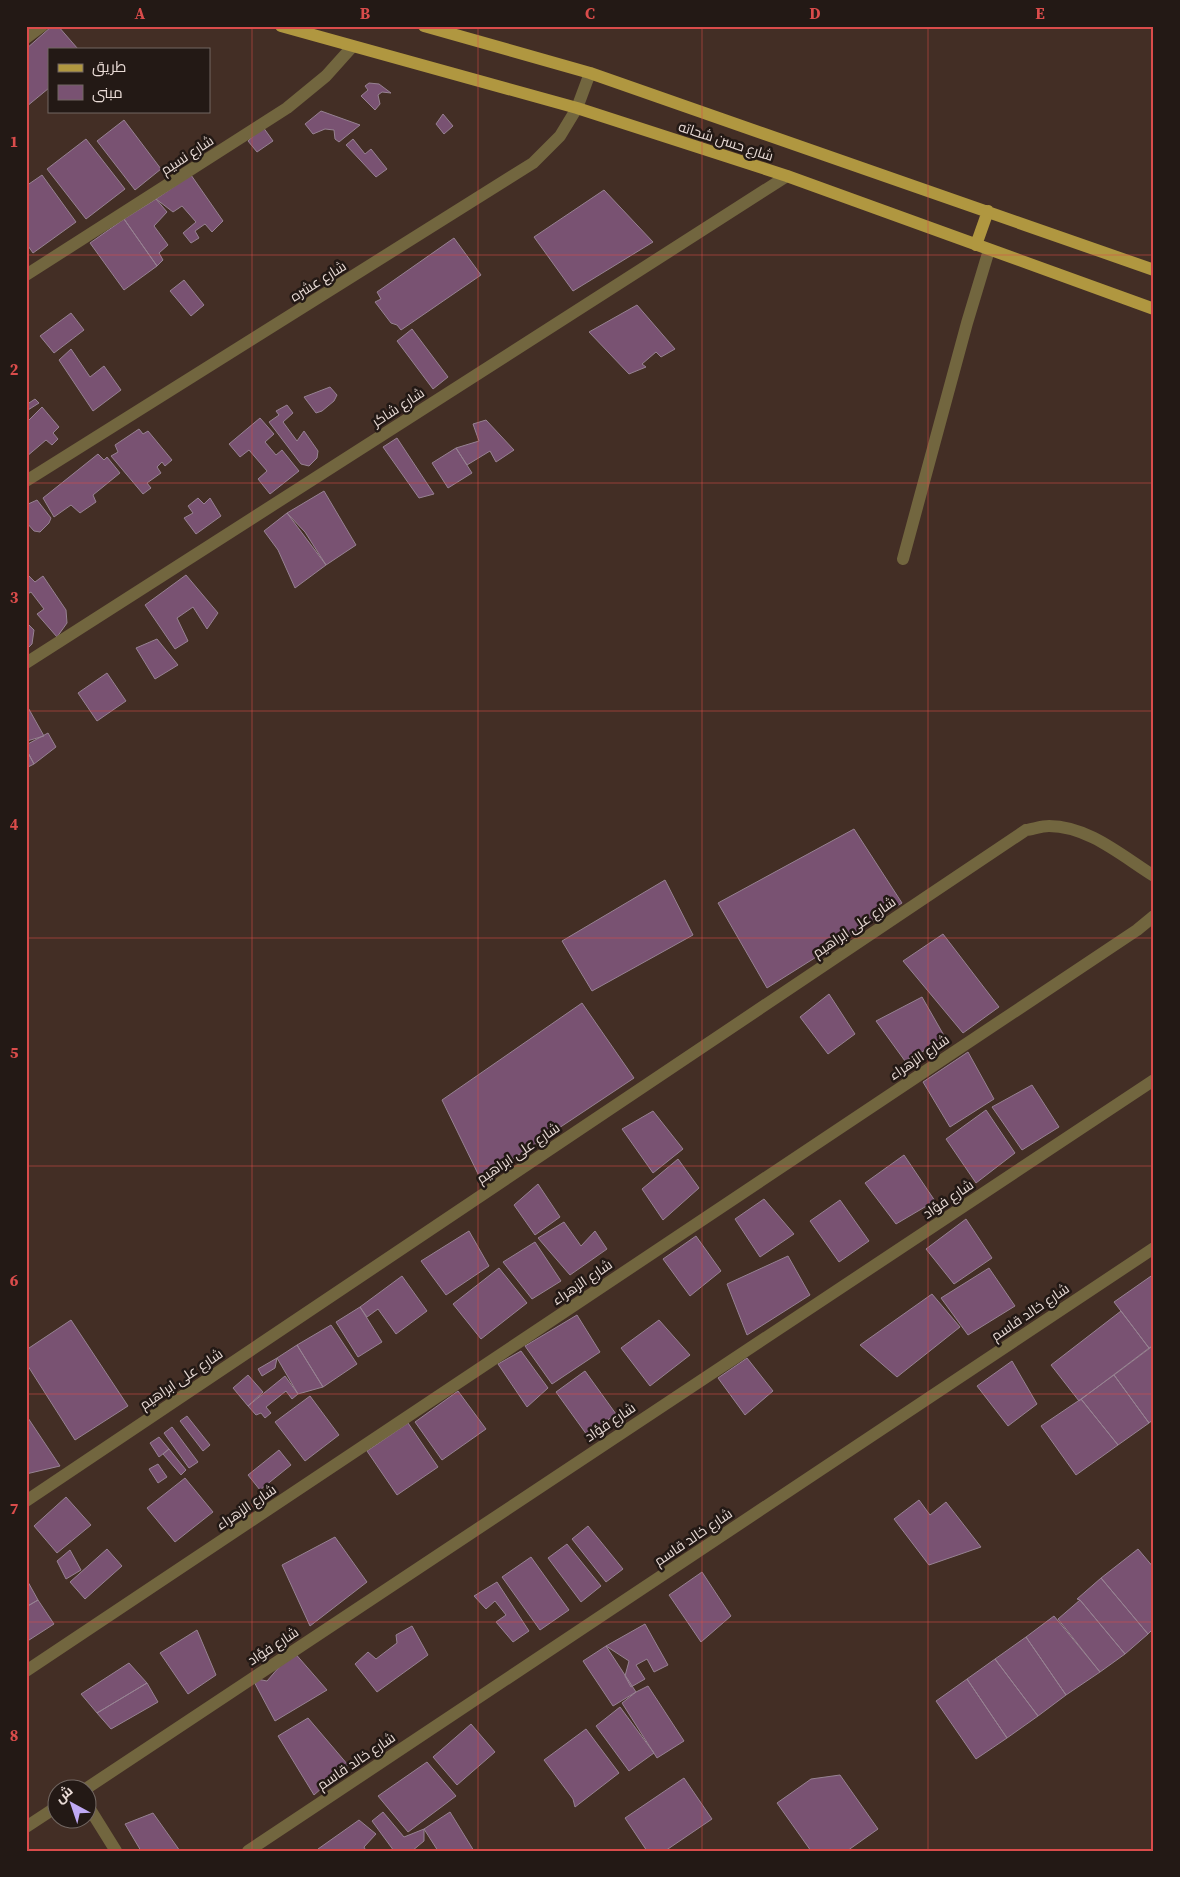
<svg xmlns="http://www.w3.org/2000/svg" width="1180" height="1877" font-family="'Source Serif 4',Cairo,serif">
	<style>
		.building { fill: #795272; stroke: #978292 }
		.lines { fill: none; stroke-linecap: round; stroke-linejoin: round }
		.minor { stroke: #72663f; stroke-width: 12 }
		.major { stroke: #b09740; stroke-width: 12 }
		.grid { fill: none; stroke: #da4c4b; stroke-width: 1; stroke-opacity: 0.55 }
		.labels { text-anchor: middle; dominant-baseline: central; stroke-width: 5; stroke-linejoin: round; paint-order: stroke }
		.street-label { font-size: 14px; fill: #e9dbd6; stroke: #231915 }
		.neatline { fill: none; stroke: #da4c4b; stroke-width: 2 }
		.grid-label { font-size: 16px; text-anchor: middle; font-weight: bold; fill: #da4c4b }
	</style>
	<rect width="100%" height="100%" fill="#432e25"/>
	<path class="building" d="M52,26H58L78,49H49V88L26,107V49Z
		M369,83L379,84L391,93L382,92L378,95L380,104L375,110L361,96L368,90L365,86Z
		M321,111L360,125L339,142L335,139L334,130L325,129L313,134L305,124Z
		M443,114L453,126L444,134L436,124Z
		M124,120L161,169L135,190L97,141Z
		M263,127L273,141L257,152L248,141Z
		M86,139L125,189L86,219L47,169Z
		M353,139L365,154L371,149L387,169L376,177L346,145Z
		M42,175L76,222L33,253L26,243V186Z
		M191,175L223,221L212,232L205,224L195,231L199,238L191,243L183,233L196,222L182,206L173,212L156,199Z
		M604,190L653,242L573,291L534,237Z
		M156,199L167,212L154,226L168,245L159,253L163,260L157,266L124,219Z
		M124,219L157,266L124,290L90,243Z
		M454,238L481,275L401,330L397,325L391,323L375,302L381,299L377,292Z
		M184,280L204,305L191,316L170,291Z
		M637,305L675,349L661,357L656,352L642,364L646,367L629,374L589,332Z
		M71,313L84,330L54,353L40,336Z
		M412,329L448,377L433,389L397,341Z
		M71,349L90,377L104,366L121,390L93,411L59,360Z
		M330,387L337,395L334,401L322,411L316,413L304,397Z
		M35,399L39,403L28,410V421L42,407L59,427L53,433L58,439L52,445L46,440L26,457V405Z
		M287,405L293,413L283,422L297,441L304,431L318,451L317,458L309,466L301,464L269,422L279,415L276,411Z
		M260,418L274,434L265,442L276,455L282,450L299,471L270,494L258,479L267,471L249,450L240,457L229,444Z
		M486,420L514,450L496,462L490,451L467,465L456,448L479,441L473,424Z
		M139,429L143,434L148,431L172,460L165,466L162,462L157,467L161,473L147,483L151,488L143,494L111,456L118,452L115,445Z
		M397,438L434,494L419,498L383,447Z
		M456,448L472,473L448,488L432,463Z
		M98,454L104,460L107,457L120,473L93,495L96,502L80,513L71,505L54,517L43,498Z
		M324,491L356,545L326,565L305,532L287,513Z
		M198,498L204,504L210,498L221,516L196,534L184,518L193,513L188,506Z
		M37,500L51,518L49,523L40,532L34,531L26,522V505Z
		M287,513L326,565L295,588L278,550L264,531Z
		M28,575L35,582L43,576L66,610L67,623L57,637L37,614L44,609L31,592L26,595V576Z
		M186,575L218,613L207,629L193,607L177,618L188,641L175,649L145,605Z
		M26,622L34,630L32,644L26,650Z
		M157,639L178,665L155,679L136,648Z
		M107,673L126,701L97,721L78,693Z
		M26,704L44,736L27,741H26Z
		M48,733L56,747L34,764L26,749V745Z
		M26,749L34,764L26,768Z
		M854,829L902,903L767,988L718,903Z
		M665,880L693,935L592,991L562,941Z
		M943,934L999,1007L963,1033L903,961Z
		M829,994L855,1034L828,1054L800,1017Z
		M922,997L946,1039L905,1061L876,1021Z
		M582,1003L634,1078L481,1180L442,1100Z
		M968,1052L994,1099L950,1127L923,1082Z
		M1032,1085L1059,1127L1022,1150L992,1107Z
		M986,1110L1015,1153L976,1183L946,1139Z
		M653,1111L683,1149L653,1173L622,1129Z
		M904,1155L935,1201L896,1224L865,1183Z
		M678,1159L699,1188L663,1220L642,1189Z
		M538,1184L560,1217L535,1235L514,1205Z
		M764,1199L794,1234L760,1257L735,1219Z
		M840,1200L869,1241L839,1262L810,1221Z
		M966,1219L992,1258L954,1284L926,1249Z
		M564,1222L581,1246L595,1231L607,1249L570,1275L538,1238Z
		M469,1231L489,1266L446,1295L421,1261Z
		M696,1236L721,1271L690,1296L663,1259Z
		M535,1242L561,1281L532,1299L503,1262Z
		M788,1256L810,1295L747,1335L727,1284Z
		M499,1268L527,1303L481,1339L453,1304Z
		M989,1268L1015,1306L968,1335L941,1298Z
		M1154,1274V1345L1149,1348L1114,1302Z
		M402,1276L427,1311L396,1334L378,1309L367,1317L360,1307Z
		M932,1294L960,1327L897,1377L860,1345Z
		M360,1307L382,1342L358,1357L336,1322Z
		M1121,1311L1149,1348L1079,1401L1051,1365Z
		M577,1315L600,1352L552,1384L525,1346Z
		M71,1320L128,1406L75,1440L26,1363V1350Z
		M659,1320L690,1355L650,1386L621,1348Z
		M331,1325L357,1364L323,1387L297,1345Z
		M297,1345L323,1387L298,1394L277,1358Z
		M1154,1345V1419L1149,1423L1114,1375Z
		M521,1351L548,1388L527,1407L498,1364Z
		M277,1358L275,1368L262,1376L258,1369Z
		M747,1358L773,1391L745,1415L718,1378Z
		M1012,1361L1037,1404L1008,1426L977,1386Z
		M585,1371L616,1414L587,1435L556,1392Z
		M248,1375L263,1392L248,1406L233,1388Z
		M1114,1375L1149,1423L1118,1445L1081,1399Z
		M285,1376L298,1394L292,1399L286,1391L266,1407L271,1413L265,1418L261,1413L256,1415L248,1406Z
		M458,1391L486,1429L442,1460L415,1422Z
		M310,1396L339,1435L305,1461L275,1422Z
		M1081,1399L1118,1445L1076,1475L1041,1426Z
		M26,1415L60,1466L26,1474Z
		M187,1416L210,1445L203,1451L180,1421Z
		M408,1423L438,1467L397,1495L367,1451Z
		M172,1427L198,1462L189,1468L164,1433Z
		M159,1437L169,1449L159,1457L150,1443Z
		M169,1449L186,1470L181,1475L163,1454Z
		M279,1450L291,1465L260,1490L248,1475Z
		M158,1464L167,1477L158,1483L149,1469Z
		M185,1478L213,1512L175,1542L147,1508Z
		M66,1497L91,1525L57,1553L34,1526Z
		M919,1500L930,1515L946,1502L981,1547L929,1565L894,1519Z
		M588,1526L623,1569L606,1582L572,1539Z
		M335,1537L367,1582L310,1626L282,1565Z
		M567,1544L601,1586L581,1602L548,1558Z
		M107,1549L122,1566L85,1599L70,1582Z
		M1138,1549L1154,1568V1628L1148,1634L1101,1578Z
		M70,1550L81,1570L66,1579L57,1561Z
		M531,1557L569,1610L540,1630L502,1577Z
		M702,1572L731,1616L701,1642L669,1595Z
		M1101,1578L1148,1634L1125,1654L1080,1600L1077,1599Z
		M28,1582L38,1600L26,1607V1583Z
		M497,1582L529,1631L513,1642L496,1622L506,1615L495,1601L486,1609L474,1596Z
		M38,1600L54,1624L26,1642V1607Z
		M1080,1600L1125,1654L1100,1672L1058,1619Z
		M1054,1616L1100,1672L1066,1695L1026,1637Z
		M645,1624L668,1665L654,1672L647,1659L636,1665L645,1679L631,1687L625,1676L629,1661L606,1646Z
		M412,1626L428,1655L377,1692L355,1664L368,1652L376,1659L397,1643L396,1635Z
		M197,1630L216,1675L188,1694L160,1653Z
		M1026,1637L1066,1695L1038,1716L995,1659Z
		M606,1646L636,1692L613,1706L583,1661Z
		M293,1651L327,1690L275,1721L252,1678L267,1681Z
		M995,1659L1038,1716L1007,1738L967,1679Z
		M129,1663L147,1683L97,1713L81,1694Z
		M967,1679L1007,1738L976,1759L936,1701Z
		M147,1683L158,1702L111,1729L97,1713Z
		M648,1686L684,1741L657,1758L622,1703L636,1692Z
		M620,1707L654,1753L629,1771L596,1726Z
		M308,1718L348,1765L314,1795L278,1736Z
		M471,1724L495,1752L457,1785L433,1757Z
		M586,1729L619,1773L575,1807L573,1799L544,1760Z
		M427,1762L456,1796L408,1832L378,1796Z
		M840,1775L878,1829L847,1851H811L777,1803L811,1779Z
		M684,1778L712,1819L665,1851H647L625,1818Z
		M383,1812L404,1837L424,1829V1841L412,1851H394L372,1821Z
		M450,1812L474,1851H438L424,1829Z
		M153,1813L180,1851H141L125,1824Z
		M359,1820L376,1834L364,1847L366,1851H320L318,1849Z"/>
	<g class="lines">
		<path class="minor" d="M26,38L42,26
			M26,275L287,108L326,76L352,47
			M26,481L533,163L560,136L577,108L590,73
			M903,559L967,323L989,250
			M26,663L787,176
			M26,1501L1026,830C1033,829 1042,826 1049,826C1088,826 1122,856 1154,876
			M26,1671L1137,930L1154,916
			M84,1790L1154,1080
			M88,1806L116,1851
			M26,1827L58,1806
			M248,1851L1154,1248"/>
		<path class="major" d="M281,26L577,108L787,176L1154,309
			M424,26L590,73L1154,270
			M976,245L988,211"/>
	</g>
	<path class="grid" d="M252,26V1851M478,26V1851M702,26V1851M928,26V1851M26,255H1154M26,483H1154M26,711H1154M26,938H1154M26,1166H1154M26,1394H1154M26,1622H1154"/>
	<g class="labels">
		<g class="street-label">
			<text transform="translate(726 141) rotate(18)">شارع حسن شحاته</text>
			<text transform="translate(187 155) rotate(-33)">شارع نسيم</text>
			<text transform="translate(318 281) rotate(-32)">شارع عشره</text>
			<text transform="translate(398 407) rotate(-33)">شارع شاكر</text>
			<text transform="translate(854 927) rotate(-34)">شارع على ابراهيم</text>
			<text transform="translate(919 1057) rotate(-34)">شارع الزهراء</text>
			<text transform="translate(518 1153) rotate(-34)">شارع على ابراهيم</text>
			<text transform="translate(948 1199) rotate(-34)">شارع فؤاد</text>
			<text transform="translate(582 1282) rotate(-34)">شارع الزهراء</text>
			<text transform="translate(1030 1312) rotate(-34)">شارع خالد قاسم</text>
			<text transform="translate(181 1379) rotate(-34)">شارع على ابراهيم</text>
			<text transform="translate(610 1422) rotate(-34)">شارع فؤاد</text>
			<text transform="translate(246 1507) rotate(-34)">شارع الزهراء</text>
			<text transform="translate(693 1537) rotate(-34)">شارع خالد قاسم</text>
			<text transform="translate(273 1646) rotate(-33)">شارع فؤاد</text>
			<text transform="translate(356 1761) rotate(-34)">شارع خالد قاسم</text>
		</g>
	</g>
	<rect width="1180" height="1877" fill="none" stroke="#231915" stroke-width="55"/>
	<rect x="48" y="48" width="162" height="65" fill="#231915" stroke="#726762"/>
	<rect x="58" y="64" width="25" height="8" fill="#b09740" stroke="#726762"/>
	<text x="92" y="72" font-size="15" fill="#e9dbd6">طريق</text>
	<rect x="58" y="85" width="25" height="15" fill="#795272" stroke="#726762"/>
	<text x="92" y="98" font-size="15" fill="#e9dbd6">مبنى</text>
	<g transform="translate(72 1804) rotate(320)"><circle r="24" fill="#231915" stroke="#726762"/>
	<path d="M0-4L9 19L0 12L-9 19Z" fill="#bfa9f4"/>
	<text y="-8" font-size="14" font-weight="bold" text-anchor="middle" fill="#e9dbd6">ش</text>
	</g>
	<rect x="28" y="28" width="1124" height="1822" class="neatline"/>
	<g class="grid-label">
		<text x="140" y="19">A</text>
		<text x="365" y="19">B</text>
		<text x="590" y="19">C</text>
		<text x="815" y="19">D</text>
		<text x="1040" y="19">E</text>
		<text x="14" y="147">1</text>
		<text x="14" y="375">2</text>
		<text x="14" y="603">3</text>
		<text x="14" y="830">4</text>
		<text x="14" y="1058">5</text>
		<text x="14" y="1286">6</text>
		<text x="14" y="1514">7</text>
		<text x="14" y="1741">8</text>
	</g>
</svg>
